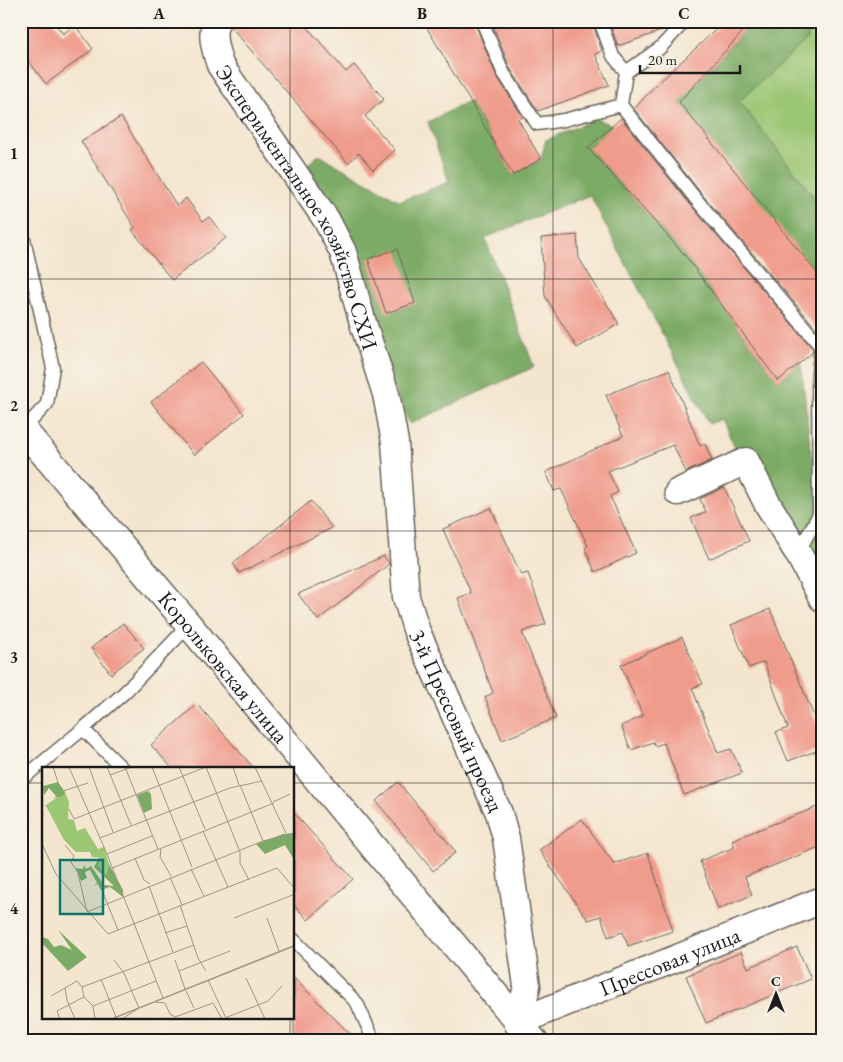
<svg xmlns="http://www.w3.org/2000/svg" width="843" height="1062" font-family="'EB Garamond',serif">
	<style>
		.green { fill: #9bc673; stroke: #5c7148 }
		.forest { fill: #7cab65; stroke: #4c6440 }
		.building { fill: #f09c8d }
		.lines { fill: none; stroke-linecap: round; stroke-linejoin: round }
		.service-casing { stroke: #68625a; stroke-width: 15 }
		.minor-casing { stroke: #68625a; stroke-width: 29 }
		.service { stroke: #fff; stroke-width: 12 }
		.minor { stroke: #fff; stroke-width: 26 }
		.grid { fill: none; stroke: #1c1c1c; stroke-width: 1; stroke-opacity: 0.55 }
		.labels { text-anchor: middle; dominant-baseline: central; stroke-width: 5; stroke-linejoin: round; paint-order: stroke }
		.street-label { font-size: 22px; fill: #1c1c1c; stroke: #f7f3e8 }
		.inset-road { fill: none; stroke: #9e9587; stroke-width: 1 }
		.view { fill: #0f766e; fill-opacity: 0.15; stroke: #0f766e; stroke-width: 2.5 }
		.inset-edge { fill: none; stroke: #1c1c1c; stroke-width: 2.5 }
		.neatline { fill: none; stroke: #1c1c1c; stroke-width: 2 }
		.grid-label { font-size: 16px; text-anchor: middle; font-weight: bold; fill: #1c1c1c }
	</style>
	<rect width="100%" height="100%" fill="#f7f3e8"/>
	<filter id="ink" filterUnits="userSpaceOnUse"><feTurbulence type="fractalNoise" baseFrequency=".02" numOctaves="2"/><feDisplacementMap in="SourceGraphic" scale="10" xChannelSelector="R" yChannelSelector="G"/><feConvolveMatrix kernelMatrix="1 2 1 2 8 2 1 2 1" color-interpolation-filters="sRGB"/></filter>
	<filter id="wash" filterUnits="userSpaceOnUse"><feTurbulence type="fractalNoise" baseFrequency=".0096" numOctaves="4" result="noise"/><feDisplacementMap in="SourceGraphic" scale="20" xChannelSelector="R" yChannelSelector="G"/><feGaussianBlur stdDeviation="1.12" result="paint"/><feColorMatrix in="noise" values="0 0 0 0 0 0 0 0 0 0 0 0 0 0 0 0 0 1.4 0 .05"/><feComposite in="paint" operator="in"/></filter>
	<g filter="url(#wash)">
		<rect width="100%" height="100%" fill="#f4e5ce"/>
		<path class="green" d="M812,21H822V207L739,101L807,39Z"/>
		<path class="forest" d="M752,21H812L807,39L739,101L822,207V279L666,118Z
			M469,101L513,175L541,159L546,140L596,119L612,125L588,148L684,254L778,381L801,362L811,455L822,465V592L747,475L722,419L709,424L590,195L485,238L534,367L410,424L395,393L338,216L307,165L319,155L400,201L449,182L428,122Z"/>
		<g id="blocks">
			<path class="building" d="M21,21H53L63,34L75,25L93,49L46,84L21,51Z
				M232,21H302L346,72L354,65L384,99L365,116L395,150L373,170L359,153L348,163L231,27Z
				M423,21H474L496,75L523,117L518,119L541,159L513,175Z
				M491,21H592L602,51L595,54L609,85L538,111L510,68Z
				M609,21H674L667,29L618,46Z
				M725,21H743L748,26L679,102L822,279V335L701,193L634,109L654,87Z
				M121,117L177,206L186,198L203,221L209,217L226,238L172,280L132,230L135,228L81,141Z
				M621,118L689,203L813,349L812,353L778,381L684,254L588,148Z
				M577,235L579,258L619,324L577,348L545,296L541,238Z
				M397,249L415,303L386,313L368,259Z
				M201,362L244,414L194,455L151,402Z
				M669,370L700,446L705,444L712,460L686,472L673,445L608,471L618,492L610,496L636,553L595,572L585,548L588,546L561,489L554,491L546,472L623,436L606,395Z
				M724,487L749,541L709,559L691,518L706,512L700,499Z
				M311,501L332,528L239,573L233,563Z
				M491,508L521,575L528,573L546,624L522,632L556,718L502,740L485,697L493,693L458,598L471,593L443,529Z
				M384,556L389,564L318,620L298,594Z
				M770,609L822,736V749L788,761L776,732L788,728L764,662L749,668L731,625Z
				M123,623L144,648L111,674L91,648Z
				M682,637L703,684L692,688L718,753L731,749L742,773L684,795L664,743L655,746L653,742L631,750L621,726L643,716L621,665Z
				M197,704L254,768H172L151,745Z
				M398,782L456,852L433,871L376,801Z
				M822,805V846L745,877L752,895L718,909L700,861L735,847L732,840Z
				M294,813L353,879L308,920L294,905Z
				M582,819L614,864L648,853L673,931L628,946L623,932L608,937L601,916L588,920L539,850Z
				M797,947L811,979L706,1023L686,976L741,952L748,968Z
				M294,978L357,1041H294Z"/>
		</g>
	</g>
	<g filter="url(#ink)">
		<use href="#blocks" fill-opacity="0" stroke="#68625a" stroke-width="1"/>
		<g class="lines">
			<defs>
				<path id="service" d="M482,21L503,72L537,124L564,120L621,105
					M600,21L613,56L626,72
					M685,21L660,48L626,72L621,105L695,198L822,348
					M21,226L53,368L47,404L23,430
					M798,553L819,514L818,372L821,347
					M83,729L122,768
					M21,780L83,729L125,692L189,625
					M294,940L357,1003L374,1041"/>
				<g id="minor">
					<path id="s1" d="M217,21C209,33 216,52 220,65L326,219L343,252L363,323L386,394L390,415L395,442L406,597L417,632L499,813L506,838L527,986L518,1024"/>
					<path id="s2" d="M21,427L189,625L534,1041"/>
					<path d="M678,492L746,461L767,503L798,553L822,598"/>
					<path id="s3" d="M518,1024L540,1013L822,900"/>
				</g>
			</defs>
			<use href="#service" class="service-casing"/>
			<use href="#minor" class="minor-casing"/>
			<use href="#service" class="service"/>
			<use href="#minor" class="minor"/>
		</g>
	</g>
	<path class="grid" d="M290,21V768M553,21V1041M21,279H822M21,531H822M21,783H44M294,783H822M290,1018V1041"/>
	<g class="labels">
		<g class="street-label">
			<text stroke="none"><textPath href="#s1" startOffset="209">Экспериментальное хозяйство СХИ</textPath></text>
			<text stroke="none"><textPath href="#s2" startOffset="314">Корольковская улица</textPath></text>
			<text stroke="none"><textPath href="#s1" startOffset="756">3-й Прессовый проезд</textPath></text>
			<text stroke="none"><textPath href="#s3" startOffset="164">Прессовая улица</textPath></text>
		</g>
	</g>
	<g transform="translate(42 767)">
		<rect width="252" height="252" fill="#f4e5ce"/>
		<path d="M23,25L27,35L26,52L32,53L35,64L43,61L56,82L62,80L67,97L64,108L56,98L60,91L50,90L48,85H34L22,73L4,39L1,40Z" fill="#9bc673"/>
		<path d="M16,15L23,25L20,29L12,31L14,29L7,21L2,28L1,19ZM106,24L109,27L110,42L102,46L95,28ZM252,66L251,91L243,78L223,87L214,77L241,67ZM57,91H60L56,98L64,108L67,97L81,123V130L68,120L59,123L48,103L43,105L45,111L39,114L34,101L41,102L42,98L44,102L49,99L62,118L72,119L52,100ZM16,163L45,190L26,204L0,176V170L6,172L12,180L19,178L30,183Z" fill="#7cab65"/>
		<path class="inset-road" d="M11,0L16,15M27,0L65,87L121,231M47,0L71,65M65,0L89,58M83,0L116,82M110,0L150,100M137,0L163,62M164,0L198,85V96L207,113M191,0L197,18M213,0L244,66M68,8L90,0M198,18L221,74M21,24L46,16M231,35L248,27M27,42L32,52L164,0M161,64L186,120M58,71L188,21L220,14M0,77L14,107L66,167L235,101L253,122M23,78L32,89L29,95L36,106L45,145M119,82L118,90L129,109M65,87L110,69M93,91L102,113L108,117M70,101L232,36M149,102L162,129M128,110L140,138M53,118L56,116L60,123L76,163M107,119L131,185M138,138L156,191L164,204M45,145L221,74L253,66M192,151L253,127M225,151L237,184M123,166L145,159M72,193L82,206L97,241M133,193L143,222M137,204L188,184M204,211L223,252M59,212L74,250M166,213L184,251M40,220L42,230L51,239L53,252M23,221L25,233L33,252M144,224L152,241M9,229L35,214L40,220L152,178M113,235L123,236L128,247L133,250L171,236L180,252M51,239L114,214M183,251L226,234L240,219M18,252L15,244L42,230M69,252L253,178M70,252L253,179M80,252L97,241"/>
		<path class="view" d="M18,93H61V147H18Z"/>
		<rect width="252" height="252" class="inset-edge"/>
	</g>
	<rect width="843" height="1062" fill="none" stroke="#f7f3e8" stroke-width="55"/>
	<g transform="translate(776 994)" stroke="#f7f3e8" stroke-width="4" paint-order="stroke">
	<path d="M0-4L9 19L0 12L-9 19Z" fill="#1c1c1c"/>
	<text y="-8" font-size="14" font-weight="bold" text-anchor="middle" fill="#1c1c1c">С</text>
	</g>
	<path d="M640 65v8h100v-8" fill="none" stroke="#1c1c1c" stroke-width="2.5"/>
	<text x="648" y="65" font-size="15" fill="#1c1c1c" stroke="#f7f3e8" stroke-width="4" paint-order="stroke">20 m</text>
	<rect x="28" y="28" width="788" height="1006" class="neatline"/>
	<g class="grid-label">
		<text x="159" y="19">A</text>
		<text x="422" y="19">B</text>
		<text x="684" y="19">C</text>
		<text x="14" y="159">1</text>
		<text x="14" y="411">2</text>
		<text x="14" y="663">3</text>
		<text x="14" y="914">4</text>
	</g>
</svg>
